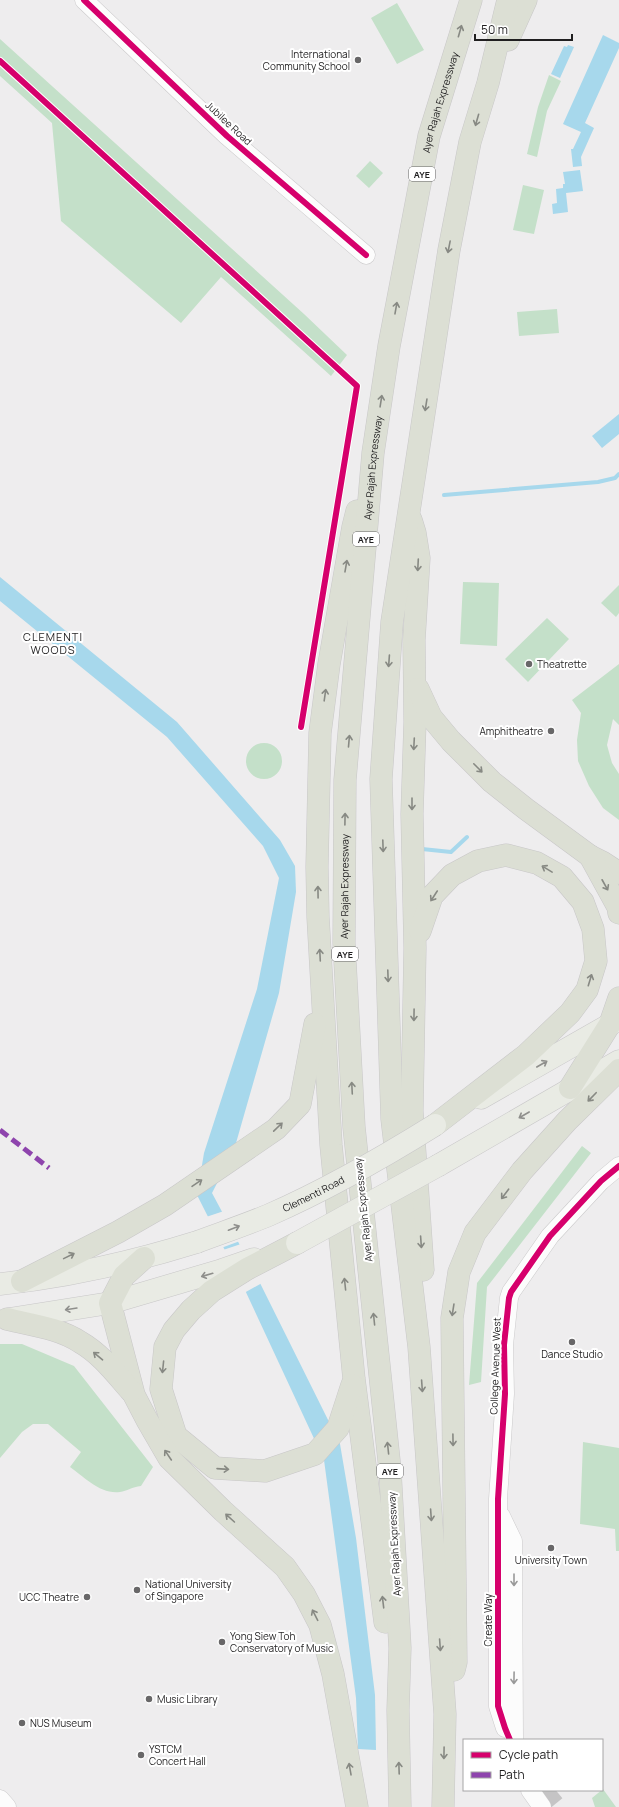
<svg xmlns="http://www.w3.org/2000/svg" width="619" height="1807" font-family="Manrope,sans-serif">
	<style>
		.green { fill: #c4e0c9 }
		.water { fill: #a7d8ec }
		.pier { fill: #eeedee }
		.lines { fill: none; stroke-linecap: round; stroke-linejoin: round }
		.stream { stroke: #a7d8ec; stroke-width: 4 }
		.minor-tunnel { stroke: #c5c4c5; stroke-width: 18; stroke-dasharray: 18 9; stroke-linecap: butt }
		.minor-casing { stroke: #cbcacb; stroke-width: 19 }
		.major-casing { stroke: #c8c7c8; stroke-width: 23 }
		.highway-casing { stroke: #c8c7c8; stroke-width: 23 }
		.minor { stroke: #fcfcfc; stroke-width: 18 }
		.major { stroke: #e9ebe4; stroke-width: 22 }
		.highway { stroke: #dcdfd4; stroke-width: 22 }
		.major-bridge-casing { stroke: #c8c7c8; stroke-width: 23; stroke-linecap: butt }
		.major-bridge { stroke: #e9ebe4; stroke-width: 22 }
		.quiet { stroke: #8e44ad; stroke-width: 5; stroke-dasharray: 10 5; stroke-linecap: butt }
		.cycleway-casing { stroke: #fff; stroke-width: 8 }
		.cycleway { stroke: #d6006c; stroke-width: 6 }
		.oneway { stroke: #878983 }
		.oneway2 { stroke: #8f8f8c }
		.oneway3 { stroke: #999 }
		.poi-dot { fill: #686768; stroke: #fff; stroke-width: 1.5 }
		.labels { text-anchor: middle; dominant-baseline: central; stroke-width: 4; stroke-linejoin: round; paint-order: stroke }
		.shield { fill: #fff; stroke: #636263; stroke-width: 1 }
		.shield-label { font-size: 9px; font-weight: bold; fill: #201f20 }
		.poi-label { font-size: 10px; fill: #201f20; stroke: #fff; text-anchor: start }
		.street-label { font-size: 10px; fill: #201f20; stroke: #fff }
		.neighbourhood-label { font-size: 11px; letter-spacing: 1px; fill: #201f20; stroke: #fff }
	</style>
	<rect width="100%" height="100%" fill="#eeedee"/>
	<path class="green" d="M397,3L424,50L397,64L371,18Z
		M0,39L304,314L347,355L331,376L221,277L181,323L61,221L52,123L0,76Z
		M549,75L561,81L547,111L537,157L527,154L538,107Z
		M370,161L383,173L369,188L356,176Z
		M523,185L544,190L534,234L513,230Z
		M557,309L559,333L519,336L517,312Z
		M463,582L499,583L497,646L460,644Z
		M619,585V613L616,617L601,603Z
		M547,618L569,639L528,682L505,659Z
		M619,664V725L613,719L607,745L612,763L619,774V820L603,808L589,786L578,761L577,740L581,713L572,700Z
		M246 761a18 18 0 1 1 36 0a18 18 0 1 1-36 0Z
		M582,1146L591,1153L487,1287L481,1382L469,1385L477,1283Z
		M0,1344H22L74,1366L153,1467L141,1486C132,1487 127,1491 120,1492C101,1495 83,1476 70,1467L81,1452L48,1424H33L22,1432L0,1458Z
		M583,1442L619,1448V1551H616L615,1529L580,1524Z
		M603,1789L616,1807H595L592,1798Z"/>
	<path class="water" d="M603,35L619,43V48L585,123L594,128L581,157L582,166L573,167L571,149H573L581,132L563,124Z
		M568,45L574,47L560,78L551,74L564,46L567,47Z
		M580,170L583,191L566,193L568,212L553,214L552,204L557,203L556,189L563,188V184H565L563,172Z
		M619,414V434L602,448L592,436Z
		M0,577L177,722L280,840L295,866L296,892L279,993L234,1150L212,1193L258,1279L340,1444L356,1538L375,1695L376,1750L358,1749L356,1698L324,1460L244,1288L197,1195L204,1153L257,989L279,878L263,846L167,737L0,601Z"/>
	<path class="pier" d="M224,1211L240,1241L221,1248L206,1217Z
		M241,1244L262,1283L244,1293L223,1250Z"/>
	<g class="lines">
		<path class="stream" d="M444,495L598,482L615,478L619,474
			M422,849L451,852L467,837"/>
		<path class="minor-tunnel" d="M544,1790L558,1807"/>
		<defs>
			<path id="minor" d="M84,0L227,136L366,255
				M501,1516L513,1541L514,1740
				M505,1728L498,1706V1499L505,1394L504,1345L509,1298L511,1292L550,1236L601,1181L619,1166
				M530,1790L542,1807
				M0,1799L7,1807"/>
			<path id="major" d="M481,1098L616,1021
				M439,1165L619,1061
				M0,1284C67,1277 133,1262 197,1242
				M9,1319L110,1303L222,1270L254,1259"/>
			<g id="highway">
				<path d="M508,40L526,0"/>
				<path d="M357,511L353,527L329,664L320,733L317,867L318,917L331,1145L354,1379L385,1622"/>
				<path d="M411,520L415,533L419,558L414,640L415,722L412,814L415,948L412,1111L423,1270"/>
				<path d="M418,689L431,717L451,741L492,782L526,809L590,856L602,862L619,873"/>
				<path d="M590,856L618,907L619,913"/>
				<path d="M420,931L432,896L452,875L478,861L506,855L537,863L562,877L583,902L593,929L596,961L587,990L570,1013L526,1055L435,1125"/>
				<path d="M570,1088L610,1024L619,998"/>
				<path d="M297,1243L247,1269L212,1291L191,1310L174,1330L165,1347L161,1389L176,1436L215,1468L265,1471L315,1454L338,1428L352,1385"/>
				<path d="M144,1258L124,1276L110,1303L134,1395L147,1420L169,1458L223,1511L285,1567L304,1594L320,1625L333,1674L357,1807"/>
				<path d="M22,1281L118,1232L165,1205L276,1129L300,1104L315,1024"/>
				<path d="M7,1319C31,1325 59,1328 80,1342C101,1354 115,1373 131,1391"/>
				<path d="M454,1670L456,1662L452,1318L459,1272L475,1233L522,1171L567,1121L619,1070"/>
				<path id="s1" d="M400,1807L398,1710L400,1648L390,1470L354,1127L344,943L345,780L373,453L389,346L429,136L471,0"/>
				<path d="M443,1807L445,1714L419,1347L392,1119L381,779L392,622L449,250L470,142L488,83L508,0"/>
			</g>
		</defs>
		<use href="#minor" class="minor-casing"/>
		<use href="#major" class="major-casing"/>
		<use href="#highway" class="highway-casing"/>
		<use href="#minor" class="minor"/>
		<use href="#major" class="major"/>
		<use href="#highway" class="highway"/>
		<defs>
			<g id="major-bridge">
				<path id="s2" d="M197,1242C221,1233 245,1225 269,1215C326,1190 382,1158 435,1125"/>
				<path d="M297,1243L439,1165"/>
			</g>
		</defs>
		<use href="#major-bridge" class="major-bridge-casing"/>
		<use href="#major-bridge" class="major-bridge"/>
		<path class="quiet" d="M0,1130L49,1168"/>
		<defs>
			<path id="cycleway" d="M84,0L227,136L366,255
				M0,61L357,386L301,727
				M510,1740L505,1728L498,1706V1499L505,1394L504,1345L509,1298L511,1292L550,1236L601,1181L619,1166"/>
		</defs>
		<use href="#cycleway" class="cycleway-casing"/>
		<use href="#cycleway" class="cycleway"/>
	</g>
	<defs><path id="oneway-shaft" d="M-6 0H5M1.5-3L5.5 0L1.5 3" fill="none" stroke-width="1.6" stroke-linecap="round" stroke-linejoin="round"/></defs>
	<g class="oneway">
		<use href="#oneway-shaft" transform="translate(460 31) rotate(-74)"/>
		<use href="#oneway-shaft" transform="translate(477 120) rotate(106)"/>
		<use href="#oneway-shaft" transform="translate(449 247) rotate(101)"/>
		<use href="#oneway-shaft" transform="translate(396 308) rotate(-80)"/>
		<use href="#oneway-shaft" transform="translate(381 401) rotate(-81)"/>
		<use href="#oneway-shaft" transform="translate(426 405) rotate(99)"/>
		<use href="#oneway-shaft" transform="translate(418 565) rotate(93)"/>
		<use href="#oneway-shaft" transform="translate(346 566) rotate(-80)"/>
		<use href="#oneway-shaft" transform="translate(389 661) rotate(94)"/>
		<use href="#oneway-shaft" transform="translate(325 695) rotate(-82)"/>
		<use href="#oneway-shaft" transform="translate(349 741) rotate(-85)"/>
		<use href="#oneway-shaft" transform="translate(414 744) rotate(93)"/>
		<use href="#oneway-shaft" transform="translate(478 768) rotate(45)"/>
		<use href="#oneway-shaft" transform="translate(412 804) rotate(90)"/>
		<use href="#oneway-shaft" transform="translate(345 819) rotate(-89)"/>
		<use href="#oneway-shaft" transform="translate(383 846) rotate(88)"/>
		<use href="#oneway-shaft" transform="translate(547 869) rotate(-149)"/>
		<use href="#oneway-shaft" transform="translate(605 885) rotate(61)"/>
		<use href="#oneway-shaft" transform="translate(318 892) rotate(-91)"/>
		<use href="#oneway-shaft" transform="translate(434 896) rotate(123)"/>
		<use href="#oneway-shaft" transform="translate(320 955) rotate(-93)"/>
		<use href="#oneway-shaft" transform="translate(388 976) rotate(88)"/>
		<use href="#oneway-shaft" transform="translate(590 980) rotate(-73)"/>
		<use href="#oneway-shaft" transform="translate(414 1015) rotate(91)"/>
		<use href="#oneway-shaft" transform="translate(352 1088) rotate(-93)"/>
		<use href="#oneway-shaft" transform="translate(592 1097) rotate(134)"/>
		<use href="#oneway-shaft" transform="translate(278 1127) rotate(-44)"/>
		<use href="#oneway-shaft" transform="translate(197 1183) rotate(-34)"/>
		<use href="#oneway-shaft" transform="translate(505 1194) rotate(127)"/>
		<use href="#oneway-shaft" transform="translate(421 1242) rotate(86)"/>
		<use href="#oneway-shaft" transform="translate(69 1256) rotate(-26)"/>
		<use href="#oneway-shaft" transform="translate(345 1284) rotate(-96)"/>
		<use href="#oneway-shaft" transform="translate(453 1310) rotate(99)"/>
		<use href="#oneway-shaft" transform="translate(374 1319) rotate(-96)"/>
		<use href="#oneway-shaft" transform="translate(98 1356) rotate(-140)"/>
		<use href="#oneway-shaft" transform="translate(163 1367) rotate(96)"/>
		<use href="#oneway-shaft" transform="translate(422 1386) rotate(86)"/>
		<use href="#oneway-shaft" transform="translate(453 1440) rotate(89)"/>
		<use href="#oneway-shaft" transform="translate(388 1448) rotate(-96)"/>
		<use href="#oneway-shaft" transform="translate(168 1455) rotate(-124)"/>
		<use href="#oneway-shaft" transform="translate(223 1469) rotate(4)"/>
		<use href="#oneway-shaft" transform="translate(431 1515) rotate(86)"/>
		<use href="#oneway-shaft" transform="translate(230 1518) rotate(-138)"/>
		<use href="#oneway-shaft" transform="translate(383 1602) rotate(-97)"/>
		<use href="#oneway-shaft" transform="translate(315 1615) rotate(-117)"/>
		<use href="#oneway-shaft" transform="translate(440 1645) rotate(86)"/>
		<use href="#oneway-shaft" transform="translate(444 1753) rotate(91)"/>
		<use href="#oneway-shaft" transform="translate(399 1768) rotate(-92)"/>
		<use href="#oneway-shaft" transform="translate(350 1769) rotate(-100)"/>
	</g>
	<g class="oneway2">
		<use href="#oneway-shaft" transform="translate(542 1064) rotate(-30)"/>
		<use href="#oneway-shaft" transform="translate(524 1115) rotate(150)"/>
		<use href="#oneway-shaft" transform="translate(234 1228) rotate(-21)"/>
		<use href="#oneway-shaft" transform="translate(207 1275) rotate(164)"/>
		<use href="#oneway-shaft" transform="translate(71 1309) rotate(171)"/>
	</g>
	<g class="oneway3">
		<use href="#oneway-shaft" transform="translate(514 1580) rotate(90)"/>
		<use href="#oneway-shaft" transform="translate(514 1678) rotate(91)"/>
	</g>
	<g class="poi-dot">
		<circle cx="358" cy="60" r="4"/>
		<circle cx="529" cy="664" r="4"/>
		<circle cx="551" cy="731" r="4"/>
		<circle cx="572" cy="1342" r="4"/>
		<circle cx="551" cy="1548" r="4"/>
		<circle cx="137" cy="1590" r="4"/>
		<circle cx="87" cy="1597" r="4"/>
		<circle cx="222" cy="1642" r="4"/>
		<circle cx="149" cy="1699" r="4"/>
		<circle cx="22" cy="1723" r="4"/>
		<circle cx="141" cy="1755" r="4"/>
	</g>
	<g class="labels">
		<g class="shield">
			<rect x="409" y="167" width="26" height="14" rx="3"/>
			<rect x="353" y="532" width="26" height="14" rx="3"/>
			<rect x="332" y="947" width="26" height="14" rx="3"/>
			<rect x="377" y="1464" width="26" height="14" rx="3"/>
		</g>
		<g class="shield-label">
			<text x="422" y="174">AYE</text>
			<text x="366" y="539">AYE</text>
			<text x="345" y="954">AYE</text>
			<text x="390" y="1471">AYE</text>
		</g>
		<g class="poi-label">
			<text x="350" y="54" text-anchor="end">International<tspan x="350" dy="12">Community School</tspan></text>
			<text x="537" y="664">Theatrette</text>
			<text x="543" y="731" text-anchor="end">Amphitheatre</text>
			<text x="572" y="1354" text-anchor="middle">Dance Studio</text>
			<text x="551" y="1560" text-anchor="middle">University Town</text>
			<text x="145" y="1584">National University<tspan x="145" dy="12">of Singapore</tspan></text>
			<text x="79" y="1597" text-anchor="end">UCC Theatre</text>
			<text x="230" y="1636">Yong Siew Toh<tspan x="230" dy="12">Conservatory of Music</tspan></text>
			<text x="157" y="1699">Music Library</text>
			<text x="30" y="1723">NUS Museum</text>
			<text x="149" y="1749">YSTCM<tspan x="149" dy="12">Concert Hall</tspan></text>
		</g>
		<g class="street-label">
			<text stroke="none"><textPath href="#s1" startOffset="1715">Ayer Rajah Expressway</textPath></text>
			<text transform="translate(229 123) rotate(43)">Jubilee Road</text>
			<text stroke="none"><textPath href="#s1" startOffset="1343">Ayer Rajah Expressway</textPath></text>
			<text stroke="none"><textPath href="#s1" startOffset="923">Ayer Rajah Expressway</textPath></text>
			<text stroke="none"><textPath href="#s2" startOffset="126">Clementi Road</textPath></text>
			<text transform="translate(363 1210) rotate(-96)">Ayer Rajah Expressway</text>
			<text transform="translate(495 1366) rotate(-88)">College Avenue West</text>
			<text transform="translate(394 1544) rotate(-93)">Ayer Rajah Expressway</text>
			<text transform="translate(488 1620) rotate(-90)">Create Way</text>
		</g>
		<g class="neighbourhood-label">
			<text x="53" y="636">CLEMENTI<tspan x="53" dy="13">WOODS</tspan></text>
		</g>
	</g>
	<rect x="463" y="1739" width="140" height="52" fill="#ffffff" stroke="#a6a5a6"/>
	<rect x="471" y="1752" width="20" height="6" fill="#d6006c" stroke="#a6a5a6"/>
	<text x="499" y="1759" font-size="12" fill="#201f20">Cycle path</text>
	<rect x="471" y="1772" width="20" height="6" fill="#8e44ad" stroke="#a6a5a6"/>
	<text x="499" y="1779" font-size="12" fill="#201f20">Path</text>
	<path d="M475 34v6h97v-6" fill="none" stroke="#201f20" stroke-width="2"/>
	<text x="481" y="34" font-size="12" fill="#201f20" stroke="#ffffff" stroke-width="3" paint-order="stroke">50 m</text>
</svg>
